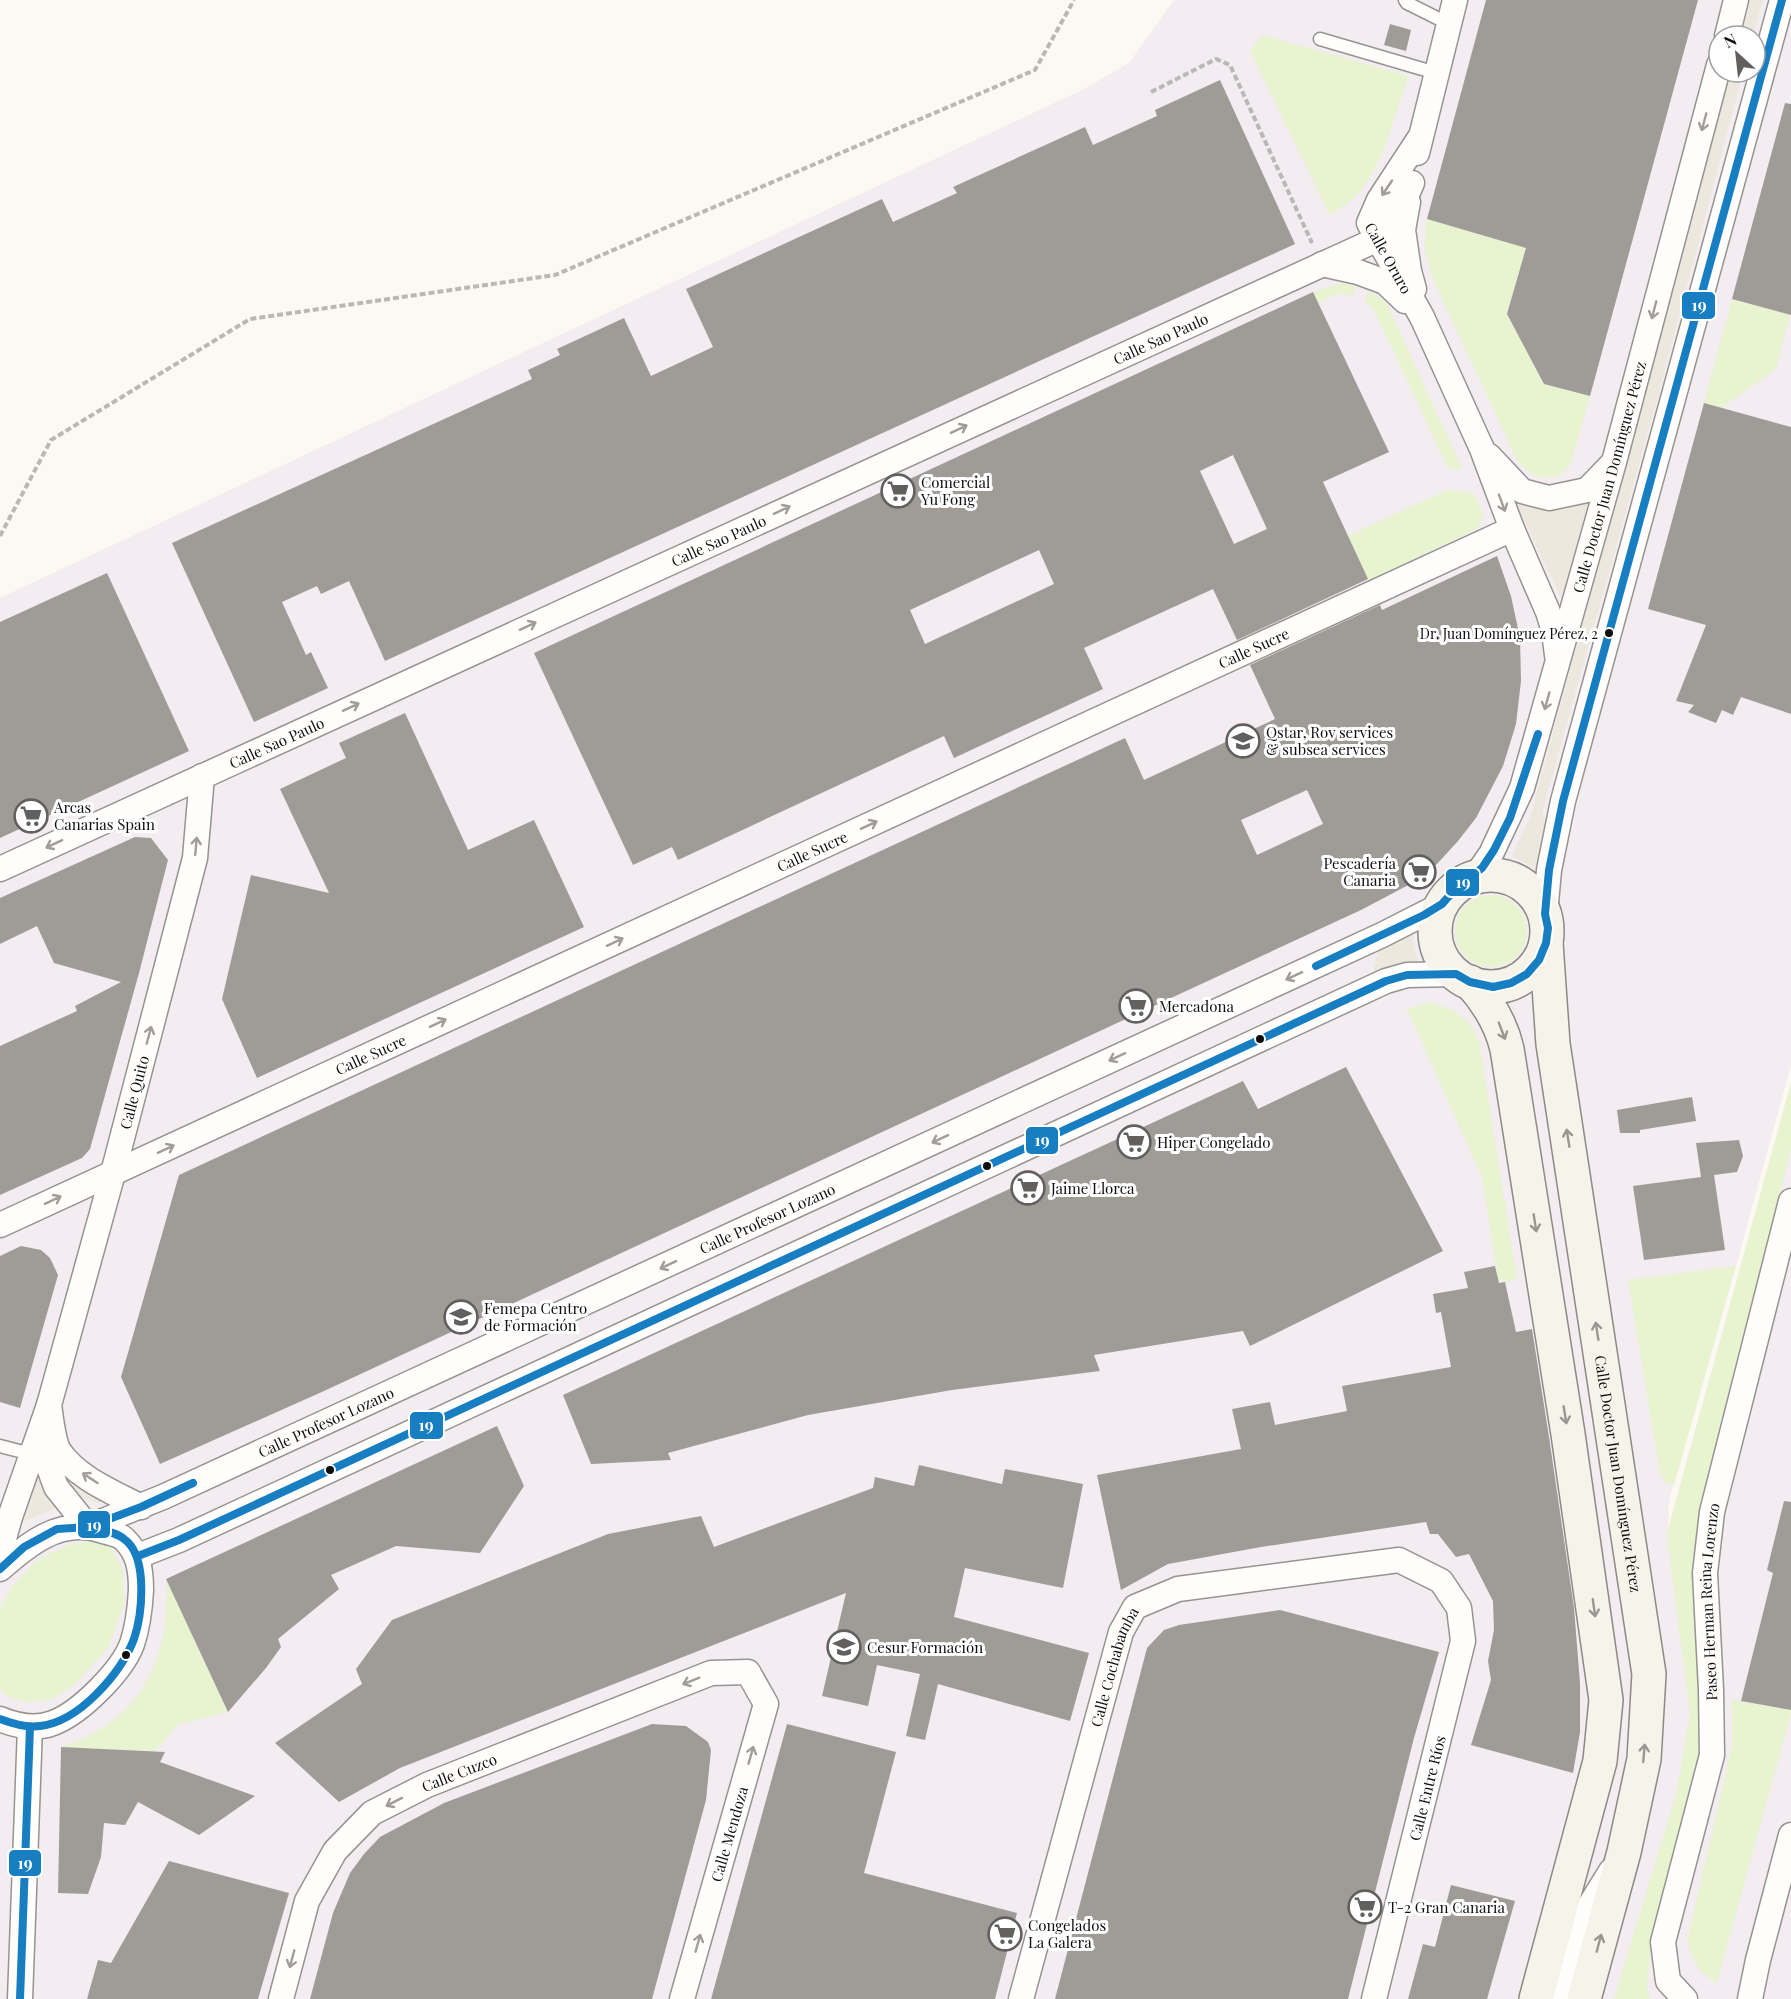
<svg xmlns="http://www.w3.org/2000/svg" width="1791" height="1999" font-family="'Playfair Display',serif">
	<style>
		.industrial { fill: #f3ecf0; fill-rule: evenodd }
		.green { fill: #e8f3d0 }
		.plaza { fill: #ede8dd }
		.building { fill: #9f9c98; fill-rule: evenodd }
		.lines { fill: none; stroke-linecap: round; stroke-linejoin: round }
		.lane-casing { stroke: #959491; stroke-width: 15 }
		.street-casing { stroke: #959491; stroke-width: 27 }
		.secondary-casing { stroke: #8c8a87; stroke-width: 36 }
		.path { stroke: #b8b8b6; stroke-width: 4; stroke-dasharray: 6 3; stroke-linecap: butt }
		.lane { stroke: #fffefd; stroke-width: 12 }
		.street { stroke: #fffefd; stroke-width: 24 }
		.secondary { stroke: #f5f3ea; stroke-width: 33 }
		.bus-1-casing { stroke: #fff; stroke-width: 12 }
		.bus-1 { stroke: #187ec2; stroke-width: 8 }
		.oneway { stroke: #9f9e9d }
		.oneway2 { stroke: #999792 }
		.bus-dot { fill: #0e0e0e; stroke: #fff; stroke-width: 2 }
		.labels { text-anchor: middle; dominant-baseline: central; stroke-width: 6; stroke-linejoin: round; paint-order: stroke }
		.bus-label { font-size: 14px; fill: #0e0e0e; stroke: #fff; text-anchor: end }
		.street-label { font-size: 15px; fill: #0e0e0e; stroke: #fff }
		.poi-label { font-size: 15px; fill: #0e0e0e; stroke: #fff; text-anchor: start }
		.line-badge { stroke: #fff; stroke-width: 2 }
		.badge-label { font-size: 16px; text-anchor: middle; font-weight: bold; fill: #fff }
	</style>
	<rect width="100%" height="100%" fill="#fcf9f2"/>
	<path class="industrial" d="M1174,0H1791V1065L1736,1266L1669,1500L1668,1529L1791,1083V1999H0V598L1084,89L1129,63ZM1719,36H1755V72H1719Z"/>
	<path class="green" d="M1262,35L1409,76C1392,117 1386,166 1353,199C1347,205 1337,210 1330,215L1250,51Z
		M1427,219L1526,247L1507,314L1544,384L1590,396L1570,465L1560,476C1537,480 1532,477 1517,460L1433,280L1424,248Z
		M1342,283L1356,286L1353,296L1339,293L1318,303L1313,292Z
		M1369,291L1386,302L1463,470L1448,468L1374,310L1365,302Z
		M1732,299L1790,315L1776,369L1721,408L1704,403Z
		M1447,490L1474,493L1484,516L1478,528L1369,581L1348,536Z
		M1455 931a36 36 0 1 1 72 0a36 36 0 1 1-72 0Z
		M1429,1002C1452,1008 1471,1017 1479,1041L1517,1279L1505,1282L1498,1279L1482,1177L1407,1009Z
		M1791,1083V1149L1715,1460L1702,1737L1690,1805L1652,1939L1647,1986L1650,1999H1614L1677,1791L1690,1714L1667,1534Z
		M1736,1266L1674,1485L1666,1483L1660,1474L1628,1280Z
		M90,1541L110,1547L122,1568L125,1603L108,1648L74,1685L51,1700L27,1702L8,1697L0,1689V1609L12,1586L34,1563L53,1552L72,1544Z
		M166,1579L228,1712L179,1724L155,1751L61,1747C141,1722 171,1660 166,1579Z
		M1732,1700L1791,1710V1713L1717,1983C1699,1973 1693,1960 1687,1942L1732,1746Z"/>
	<path class="plaza" d="M1751,0H1763L1753,36H1741Z
		M1731,72H1743L1663,378L1542,813L1548,823L1535,868L1512,856L1531,815Z
		M1591,495L1561,598L1514,500L1544,508Z
		M1413,934L1414,950L1420,963L1372,976L1379,949Z
		M35,1467L57,1505L53,1509L21,1523Z
		M61,1468L104,1500L98,1503L85,1499L65,1481Z"/>
	<path class="building" d="M1486,0H1698L1590,396L1544,384L1507,314L1526,248L1427,219Z
		M1390,24L1411,30L1406,51L1384,45Z
		M1220,80L1295,244L385,661L349,581L321,594L317,586L282,602L306,655L311,652L328,688L254,722L172,543L532,379L528,370L560,355L557,349L624,318L651,376L713,347L686,289L882,199L893,222L957,193L953,187L1085,127L1093,145L1157,116L1155,110Z
		M1785,103L1791,104V315L1732,299Z
		M1313,292L1389,452L1323,482L1368,579L1237,640L1213,589L1084,648L1103,689L954,758L944,736L678,860L672,847L633,865L534,653ZM1233,455L1267,529L1234,544L1200,471ZM1039,550L1054,584L925,644L910,610Z
		M1704,403L1791,427V714L1741,697L1733,715L1722,710L1716,723L1688,712L1694,705L1676,701L1706,625L1648,609Z
		M1497,556L1511,596L1520,638L1521,681L1516,724L1503,766L1476,818L1458,841L1437,864L1416,881L1361,910L1296,940L324,1391L160,1464L121,1377L179,1175L1125,738L1144,780L1275,719L1250,665L1380,605L1382,610ZM1307,790L1323,824L1257,855L1241,820Z
		M107,573L189,751L0,838V622Z
		M405,713L468,850L534,820L584,927L257,1078L222,999L251,875L329,893L280,789L346,758L339,743Z
		M135,837L151,838L168,860L139,973L90,1149L82,1158L0,1195V1046L77,1011L75,1006L121,982L54,963L37,926L0,944V898Z
		M1346,1067L1443,1251L1250,1346L1243,1331L1094,1355L1100,1371L952,1390L808,1415L668,1453L671,1460L591,1464L563,1395L1243,1081L1258,1109Z
		M1692,1097L1696,1121L1640,1130V1133H1620L1617,1110Z
		M1739,1140L1743,1156L1737,1172L1714,1175L1725,1250L1644,1260L1633,1186L1701,1177L1696,1143Z
		M21,1246L41,1250L50,1258L58,1275L20,1408L0,1402V1256Z
		M1495,1266L1499,1283L1505,1282L1516,1332L1532,1329L1549,1437L1574,1608L1580,1683V1732L1573,1773L1471,1745L1491,1680L1488,1661L1494,1630L1493,1601L1469,1554L1456,1557L1438,1534H1430L1426,1522L1261,1547L1168,1564L1121,1590L1097,1475L1241,1449L1232,1409L1270,1402L1275,1425L1347,1411L1342,1386L1451,1367L1441,1312L1436,1313L1433,1294L1468,1288L1464,1272Z
		M497,1426L524,1486L480,1553L396,1546L331,1575L339,1589L278,1639L281,1647L266,1668L228,1712L166,1579Z
		M919,1465L1002,1484L1005,1469L1083,1484L1063,1588L965,1568L954,1617L1089,1653L1070,1721L938,1684L925,1740L906,1736L920,1674L877,1665L868,1706L822,1696L846,1593L400,1768L339,1802L275,1743L362,1684L356,1669L392,1620L608,1534L701,1516L714,1547L873,1488L875,1477L914,1486Z
		M1784,1501L1791,1502V1710L1741,1701L1773,1573L1767,1570Z
		M1280,1610L1439,1652L1414,1738L1348,1999H1055L1147,1648L1164,1630L1179,1625Z
		M652,1724L686,1726L708,1742L711,1750L706,1800L652,1999H310L333,1913L350,1873L364,1854L380,1837L444,1803Z
		M787,1724L896,1752L864,1873L1017,1913L995,1999H711Z
		M61,1747L165,1752L160,1762L255,1796L199,1835L138,1802L125,1825L104,1823L101,1857L88,1894L58,1893Z
		M169,1861L289,1893L258,1999H87L98,1960L111,1963Z
		M1451,1885L1515,1901L1487,1999H1408L1423,1944L1435,1947Z"/>
	<g class="lines">
		<defs>
			<path id="lane" d="M1405,0L1407,3L1449,24
				M1320,39L1436,73
				M0,1446L31,1454"/>
			<g id="street">
				<path d="M1727,36L1736,0"/>
				<path id="s1" d="M1419,139L1379,200L1369,223L1422,317L1482,449L1512,529L1548,612L1554,631L1557,655"/>
				<path d="M1417,153L1455,0"/>
				<path d="M1408,202L1403,230L1409,271L1414,289"/>
				<path d="M1322,264L1358,272L1385,282L1405,301"/>
				<path d="M1489,456L1522,491L1549,498L1587,490L1612,464"/>
				<path id="s2" d="M0,869L1378,239L1396,219L1412,183"/>
				<path id="s3" d="M1475,877L1491,854L1522,788L1614,462L1719,65"/>
				<path d="M1545,914L1549,870L1563,801L1782,0"/>
				<path id="s4" d="M0,1225L1512,529"/>
				<path d="M49,1405C51,1417 53,1441 59,1451C77,1478 113,1492 141,1507"/>
				<path d="M46,1432L44,1454L56,1487L88,1527"/>
				<path id="s5" d="M88,1527L163,1497L1382,935L1441,905"/>
				<path id="s6" d="M0,1553L10,1517L49,1405L113,1173L195,858L202,776"/>
				<path d="M138,1556L179,1540L1386,981L1407,975L1456,974"/>
				<path d="M0,1569C28,1544 60,1518 100,1530C108,1533 120,1534 125,1540C139,1554 141,1571 141,1590C140,1609 138,1626 132,1644C122,1671 80,1713 53,1723C35,1730 17,1726 0,1719"/>
				<path d="M20,1999L30,1727"/>
				<path id="s7" d="M281,1999L307,1901L335,1851L372,1813L427,1785L711,1673L748,1672L766,1704L682,1999"/>
				<path id="s8" d="M1021,1999L1121,1632L1135,1607L1178,1589L1399,1560L1441,1581L1459,1608L1463,1641L1374,1999"/>
				<path d="M1562,1999L1585,1913L1611,1871"/>
				<path id="s9" d="M1685,1999L1668,1981L1663,1942L1712,1755L1711,1690L1705,1573L1712,1512L1791,1201"/>
				<path d="M1750,1999L1758,1960L1791,1835"/>
			</g>
			<g id="secondary">
				<circle cx="1491" cy="931" r="56"/>
				<path id="s10" d="M1546,943L1553,1044L1649,1674L1644,1759L1624,1852L1584,1999"/>
				<path d="M1470,982C1488,1002 1501,1023 1507,1049L1568,1434L1606,1700L1600,1761L1536,1999"/>
			</g>
		</defs>
		<use href="#lane" class="lane-casing"/>
		<use href="#street" class="street-casing"/>
		<use href="#secondary" class="secondary-casing"/>
		<path class="path" d="M1151,92L1216,59L1230,65L1312,243
			M0,536L51,440L250,319L555,275L1035,70L1074,0"/>
		<use href="#lane" class="lane"/>
		<use href="#street" class="street"/>
		<use href="#secondary" class="secondary"/>
		<defs>
			<path id="bus-1" d="M1316,966L1424,915L1442,904L1458,886L1482,868L1494,850L1510,818L1538,734
				M138,1556L179,1540L1386,981L1407,975L1456,974L1470,982L1493,987L1511,983L1527,974L1539,960L1546,943L1548,928L1545,914L1549,870L1563,801L1782,0
				M0,1569L24,1547L57,1529L88,1527L141,1507L193,1483
				M0,1719C13,1724 26,1728 40,1726C79,1722 121,1673 134,1639C140,1621 142,1599 141,1580C140,1565 137,1548 124,1539C116,1532 104,1531 94,1529
				M20,1999L30,1727"/>
		</defs>
		<use href="#bus-1" class="bus-1-casing"/>
		<use href="#bus-1" class="bus-1"/>
	</g>
	<defs><path id="oneway-shaft" d="M-6 0H5M1.5-3L5.5 0L1.5 3" fill="none" stroke-width="1.6" stroke-linecap="round" stroke-linejoin="round" transform="scale(1.5)"/></defs>
	<g class="oneway">
		<use href="#oneway-shaft" transform="translate(1704 122) rotate(105)"/>
		<use href="#oneway-shaft" transform="translate(1387 188) rotate(124)"/>
		<use href="#oneway-shaft" transform="translate(1654 310) rotate(105)"/>
		<use href="#oneway-shaft" transform="translate(959 429) rotate(-25)"/>
		<use href="#oneway-shaft" transform="translate(1502 503) rotate(70)"/>
		<use href="#oneway-shaft" transform="translate(782 510) rotate(-25)"/>
		<use href="#oneway-shaft" transform="translate(528 626) rotate(-25)"/>
		<use href="#oneway-shaft" transform="translate(1547 701) rotate(106)"/>
		<use href="#oneway-shaft" transform="translate(351 707) rotate(-25)"/>
		<use href="#oneway-shaft" transform="translate(869 825) rotate(-25)"/>
		<use href="#oneway-shaft" transform="translate(54 844) rotate(155)"/>
		<use href="#oneway-shaft" transform="translate(196 846) rotate(-85)"/>
		<use href="#oneway-shaft" transform="translate(615 942) rotate(-25)"/>
		<use href="#oneway-shaft" transform="translate(1294 976) rotate(155)"/>
		<use href="#oneway-shaft" transform="translate(438 1023) rotate(-25)"/>
		<use href="#oneway-shaft" transform="translate(149 1035) rotate(-75)"/>
		<use href="#oneway-shaft" transform="translate(1117 1057) rotate(155)"/>
		<use href="#oneway-shaft" transform="translate(940 1139) rotate(155)"/>
		<use href="#oneway-shaft" transform="translate(166 1149) rotate(-25)"/>
		<use href="#oneway-shaft" transform="translate(53 1200) rotate(-25)"/>
		<use href="#oneway-shaft" transform="translate(668 1265) rotate(155)"/>
		<use href="#oneway-shaft" transform="translate(90 1478) rotate(-147)"/>
		<use href="#oneway-shaft" transform="translate(691 1681) rotate(158)"/>
		<use href="#oneway-shaft" transform="translate(751 1755) rotate(-74)"/>
		<use href="#oneway-shaft" transform="translate(394 1802) rotate(153)"/>
		<use href="#oneway-shaft" transform="translate(698 1943) rotate(-74)"/>
		<use href="#oneway-shaft" transform="translate(292 1959) rotate(105)"/>
	</g>
	<g class="oneway2">
		<use href="#oneway-shaft" transform="translate(1502 1031) rotate(69)"/>
		<use href="#oneway-shaft" transform="translate(1568 1138) rotate(-99)"/>
		<use href="#oneway-shaft" transform="translate(1535 1223) rotate(81)"/>
		<use href="#oneway-shaft" transform="translate(1597 1331) rotate(-99)"/>
		<use href="#oneway-shaft" transform="translate(1565 1415) rotate(81)"/>
		<use href="#oneway-shaft" transform="translate(1594 1608) rotate(82)"/>
		<use href="#oneway-shaft" transform="translate(1644 1753) rotate(-85)"/>
		<use href="#oneway-shaft" transform="translate(1599 1943) rotate(-75)"/>
	</g>
	<defs>
		<symbol id="supermarket-ring" viewBox="-11 -11 22 22"><circle r="9.5" fill="#fff" stroke="#61605e" stroke-width="1.5"/><path d="M-6-5.5h2.5l.6 2H6L4.5 2H-2.5L-4.4-4H-6ZM-1.5 3.2a1.3 1.3 0 1 0 .1 0ZM3 3.2a1.3 1.3 0 1 0 .1 0Z" fill="#61605e"/></symbol>
		<symbol id="university-ring" viewBox="-11 -11 22 22"><circle r="9.5" fill="#fff" stroke="#61605e" stroke-width="1.5"/><path d="M0-5L7-2L0 1L-7-2ZM-4 1L0 2.5L4 1V4Q0 6-4 4Z" fill="#61605e"/></symbol>
	</defs>
	<g fill-rule="evenodd">
		<use href="#supermarket-ring" x="879" y="472" width="38" height="38"/>
		<use href="#university-ring" x="1224" y="722" width="38" height="38"/>
		<use href="#supermarket-ring" x="12" y="797" width="38" height="38"/>
		<use href="#supermarket-ring" x="1400" y="853" width="38" height="38"/>
		<use href="#supermarket-ring" x="1117" y="987" width="38" height="38"/>
		<use href="#supermarket-ring" x="1115" y="1123" width="38" height="38"/>
		<use href="#supermarket-ring" x="1009" y="1169" width="38" height="38"/>
		<use href="#university-ring" x="442" y="1298" width="38" height="38"/>
		<use href="#university-ring" x="825" y="1628" width="38" height="38"/>
		<use href="#supermarket-ring" x="1346" y="1888" width="38" height="38"/>
		<use href="#supermarket-ring" x="986" y="1915" width="38" height="38"/>
	</g>
	<g class="bus-dot">
		<circle cx="1609" cy="633" r="5"/>
		<circle cx="1260" cy="1039" r="5"/>
		<circle cx="987" cy="1166" r="5"/>
		<circle cx="330" cy="1470" r="5"/>
		<circle cx="126" cy="1655" r="5"/>
	</g>
	<g class="labels">
		<g class="bus-label">
			<text x="1598" y="633">Dr. Juan Domínguez Pérez, 2</text>
		</g>
		<g class="street-label">
			<text stroke="none"><textPath href="#s1" startOffset="138">Calle Oruro</textPath></text>
			<text stroke="none"><textPath href="#s2" startOffset="1276">Calle Sao Paulo</textPath></text>
			<text stroke="none"><textPath href="#s3" startOffset="424">Calle Doctor Juan Domínguez Pérez</textPath></text>
			<text stroke="none"><textPath href="#s2" startOffset="790">Calle Sao Paulo</textPath></text>
			<text stroke="none"><textPath href="#s4" startOffset="1380">Calle Sucre</textPath></text>
			<text stroke="none"><textPath href="#s2" startOffset="304">Calle Sao Paulo</textPath></text>
			<text stroke="none"><textPath href="#s4" startOffset="894">Calle Sucre</textPath></text>
			<text stroke="none"><textPath href="#s4" startOffset="408">Calle Sucre</textPath></text>
			<text stroke="none"><textPath href="#s6" startOffset="480">Calle Quito</textPath></text>
			<text stroke="none"><textPath href="#s5" startOffset="746">Calle Profesor Lozano</textPath></text>
			<text stroke="none"><textPath href="#s5" startOffset="260">Calle Profesor Lozano</textPath></text>
			<text stroke="none"><textPath href="#s10" startOffset="536">Calle Doctor Juan Domínguez Pérez</textPath></text>
			<text stroke="none"><textPath href="#s9" startOffset="411">Paseo Herman Reina Lorenzo</textPath></text>
			<text stroke="none"><textPath href="#s8" startOffset="345">Calle Cochabamba</textPath></text>
			<text stroke="none"><textPath href="#s7" startOffset="308">Calle Cuzco</textPath></text>
			<text transform="translate(1427 1788) rotate(-76)">Calle Entre Ríos</text>
			<text transform="translate(729 1834) rotate(-74)">Calle Mendoza</text>
		</g>
		<g class="poi-label">
			<text x="921" y="482">Comercial<tspan x="921" dy="17">Yu Fong</tspan></text>
			<text x="1266" y="732">Qstar, Rov services<tspan x="1266" dy="17">&amp; subsea services</tspan></text>
			<text x="54" y="807">Arcas<tspan x="54" dy="17">Canarias Spain</tspan></text>
			<text x="1396" y="863" text-anchor="end">Pescadería<tspan x="1396" dy="17">Canaria</tspan></text>
			<text x="1159" y="1006">Mercadona</text>
			<text x="1157" y="1142">Hiper Congelado</text>
			<text x="1051" y="1188">Jaime Llorca</text>
			<text x="484" y="1308">Femepa Centro<tspan x="484" dy="17">de Formación</tspan></text>
			<text x="867" y="1647">Cesur Formación</text>
			<text x="1388" y="1907">T-2 Gran Canaria</text>
			<text x="1028" y="1925">Congelados<tspan x="1028" dy="17">La Galera</tspan></text>
		</g>
	</g>
	<g class="line-badge">
		<rect x="1681" y="291" width="35" height="29" rx="6" fill="#187ec2"/>
		<rect x="1445" y="868" width="35" height="29" rx="6" fill="#187ec2"/>
		<rect x="1025" y="1126" width="34" height="29" rx="6" fill="#187ec2"/>
		<rect x="409" y="1411" width="35" height="29" rx="6" fill="#187ec2"/>
		<rect x="77" y="1510" width="34" height="29" rx="6" fill="#187ec2"/>
		<rect x="8" y="1849" width="34" height="28" rx="6" fill="#187ec2"/>
	</g>
	<g class="badge-label">
		<text x="1699" y="311">19</text>
		<text x="1463" y="888">19</text>
		<text x="1042" y="1146">19</text>
		<text x="426" y="1431">19</text>
		<text x="94" y="1531">19</text>
		<text x="25" y="1869">19</text>
	</g>
	<g transform="translate(1737 54) rotate(333)"><circle r="28" fill="#ffffff" stroke="#9f9f9f" stroke-width="1.5"/>
	<path d="M0-4.5L10 22L0 15L-10 22Z" fill="#61605e"/>
	<text y="-9" font-size="16" font-weight="bold" text-anchor="middle" fill="#0e0e0e">N</text>
	</g>
</svg>
